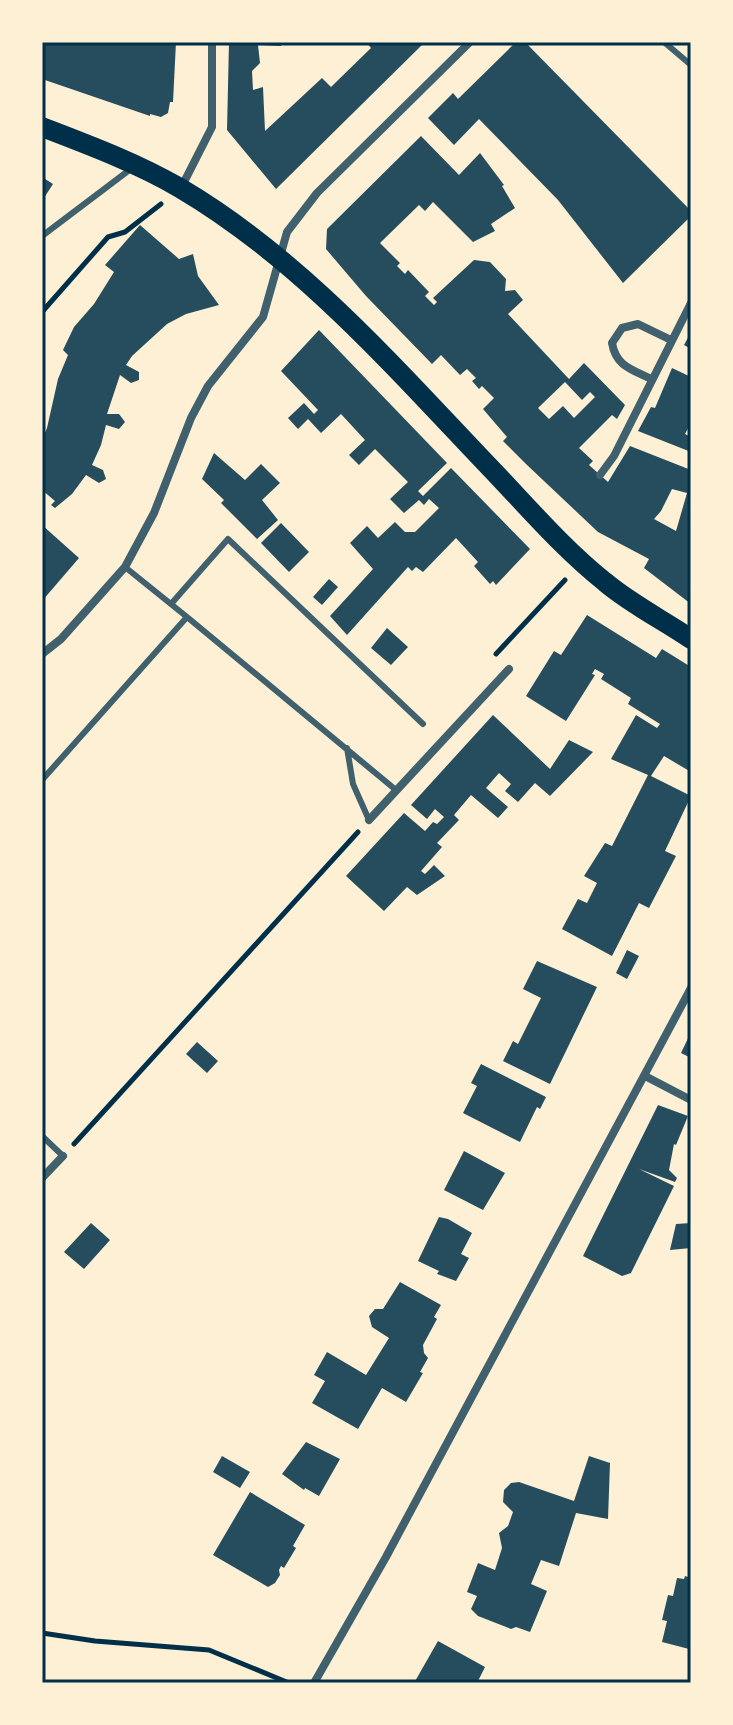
<svg xmlns="http://www.w3.org/2000/svg" width="733" height="1725" font-family="'Public Sans',sans-serif">
	<style>
		.building { fill: #264d5e; fill-rule: evenodd }
		.lines { fill: none; stroke-linecap: round; stroke-linejoin: round }
		.path { stroke: #003049; stroke-width: 5 }
		.service { stroke: #3f606c; stroke-width: 6 }
		.minor { stroke: #3f606c; stroke-width: 8 }
		.primary { stroke: #003049; stroke-width: 20 }
		.neatline { fill: none; stroke: #003049; stroke-width: 3 }
	</style>
	<rect width="100%" height="100%" fill="#fdf0d5"/>
	<path class="building" d="M42,42H176L173,102H170L168,113L161,117L150,114V116L42,79Z
		M229,42H281V46L258,45L260,63L252,71L253,90L263,87L265,131L322,78L331,87L371,48L366,42H425L276,189L227,130Z
		M516,42H525L691,211V216L623,283L558,200L479,119L454,145L428,118L453,93L458,99Z
		M421,136L459,175L480,153L504,185L502,186L515,208L491,224L495,231L473,242L433,202L425,211L419,205L380,243L400,263L397,266L405,274L408,270L429,292L425,296L434,305L437,302L433,298L474,260L490,262L506,279L505,291L515,290L523,300L508,314L569,379L584,363L625,405L617,419L612,415L579,448L593,461L589,465L608,482L630,446L691,470V604L644,568L649,559L598,532L526,464L503,441L507,437L483,409L494,398L482,386L479,389L472,381L476,378L467,369L460,375L441,355L432,364L366,296L326,249L327,229ZM565,382L582,400L590,392L595,397L574,418L563,406L549,419L538,408ZM672,489L687,493L676,531L654,519L661,511Z
		M42,177L53,184L42,201Z
		M140,225L179,259L193,254L198,276L219,305L186,314L167,324L132,356L126,365L139,372V380L131,383L120,375L107,414H119L125,422L119,429L106,425L101,445L92,465L103,470L106,479L99,483L86,475L72,494L55,508L51,505L55,501L42,490V440L47,428L58,379L68,355L63,350L74,327L94,304L114,272L105,265Z
		M319,330L447,463L418,491L423,496L451,468L530,549L496,585L493,581L490,584L474,566L478,562L456,538L423,572L416,567L412,571L408,567L347,635L330,616L373,569L350,543L367,526L378,538L395,522L405,532H415L439,508L429,499L424,505L419,500L404,513L390,499L408,482L375,449L359,465L349,455L365,440L341,414L321,433L308,419L298,429L288,418L304,403L314,414L318,410L281,371Z
		M691,332V349L684,345Z
		M672,368L691,377V423L685,434L691,437V452L638,431L651,407L655,408Z
		M214,453L245,480L261,464L280,483L262,500L278,520L257,539L221,503L224,500L202,479Z
		M281,523L309,552L289,572L261,543Z
		M42,525L79,558L42,601Z
		M329,579L338,587L322,605L313,597Z
		M587,615L656,658L662,649L691,667V772L664,756L651,776L691,796L665,851L676,856L649,908L639,903L612,956L562,929L578,899L587,903L597,883L584,876L605,843L612,846L648,775L611,759L636,715L657,728L660,724L628,704L631,698L601,679L604,674L595,669L592,674L595,675L566,721L526,696L554,651L561,655Z
		M387,628L408,647L391,665L371,648Z
		M493,715L550,769L569,740L593,752L550,796L535,783L518,802L505,791L511,784L499,773L486,788L508,807L498,818L471,795L454,815L459,820L437,843L442,847L421,871L425,874L434,865L445,876L417,895L407,887L384,911L346,876L404,813L425,831L433,822L437,824L444,817L435,809L427,819L411,805Z
		M627,950L639,956L627,979L616,973Z
		M537,961L597,987L550,1084L503,1061L513,1041L518,1044L541,998L523,989Z
		M691,1032V1058L681,1053Z
		M197,1042L218,1061L207,1073L186,1054Z
		M481,1064L546,1097L540,1109L537,1107L520,1142L463,1113L477,1086L471,1083Z
		M658,1105L688,1116L676,1145L674,1144L669,1170L677,1178L675,1182L639,1169L674,1186L631,1273L622,1276L583,1256Z
		M464,1151L505,1173L483,1210L444,1190Z
		M439,1217L448,1219L472,1233L461,1254L469,1258L456,1281L440,1275L437,1274L439,1271L418,1261Z
		M91,1223L110,1240L84,1269L64,1252Z
		M691,1223V1248L670,1250L676,1224Z
		M400,1282L441,1305L434,1317L437,1319L423,1345L424,1353L428,1358L420,1372L423,1373L406,1402L382,1388L358,1429L312,1403L325,1381L314,1375L327,1352L366,1375L389,1338L372,1327L369,1316L375,1309H383Z
		M306,1442L340,1459L319,1496L305,1488L304,1490L282,1474Z
		M222,1456L250,1472L240,1488L213,1472Z
		M589,1456L610,1463L608,1519L576,1513L559,1566L541,1560L531,1584L547,1591L530,1632L516,1627L511,1629L478,1616L471,1609L477,1596L467,1592L478,1563L495,1570L502,1548L499,1533L508,1526L513,1512L503,1502L504,1490L511,1483L519,1482L574,1501Z
		M250,1492L305,1525L293,1546L296,1548L284,1568L281,1566L279,1570L280,1575L275,1583L268,1587L213,1555Z
		M685,1576L691,1578L689,1649L662,1642L667,1621L662,1620L668,1595L673,1596L677,1578L684,1579Z
		M438,1641L485,1667L477,1683H414Z"/>
	<g class="lines">
		<path class="path" d="M42,312L108,237L125,232L161,204
			M496,654L565,580
			M74,1144L358,832
			M42,1633L95,1641L209,1650L289,1683"/>
		<path class="service" d="M664,42L691,65
			M42,236L132,168
			M171,604L228,539L423,724
			M187,617L396,790
			M347,748L353,784L369,820
			M42,780L187,617L125,567
			M42,1136L63,1156"/>
		<path class="minor" d="M181,188L212,127V42
			M651,379C631,369 616,366 612,343L622,328L638,324L671,340
			M600,475L614,456L691,303
			M42,654L61,639L125,567L154,513L191,418L208,386L263,317L287,232L317,193L470,42
			M369,820L509,669
			M645,1076L691,1100
			M42,1178L63,1156
			M314,1683L386,1557L691,988"/>
		<path class="primary" d="M42,127C89,145 137,163 180,188C304,261 400,374 498,476C532,512 566,551 605,582C631,604 663,620 691,639"/>
	</g>
	<rect width="733" height="1725" fill="none" stroke="#fdf0d5" stroke-width="88"/>
	<rect x="44" y="44" width="645" height="1637" class="neatline"/>
</svg>
